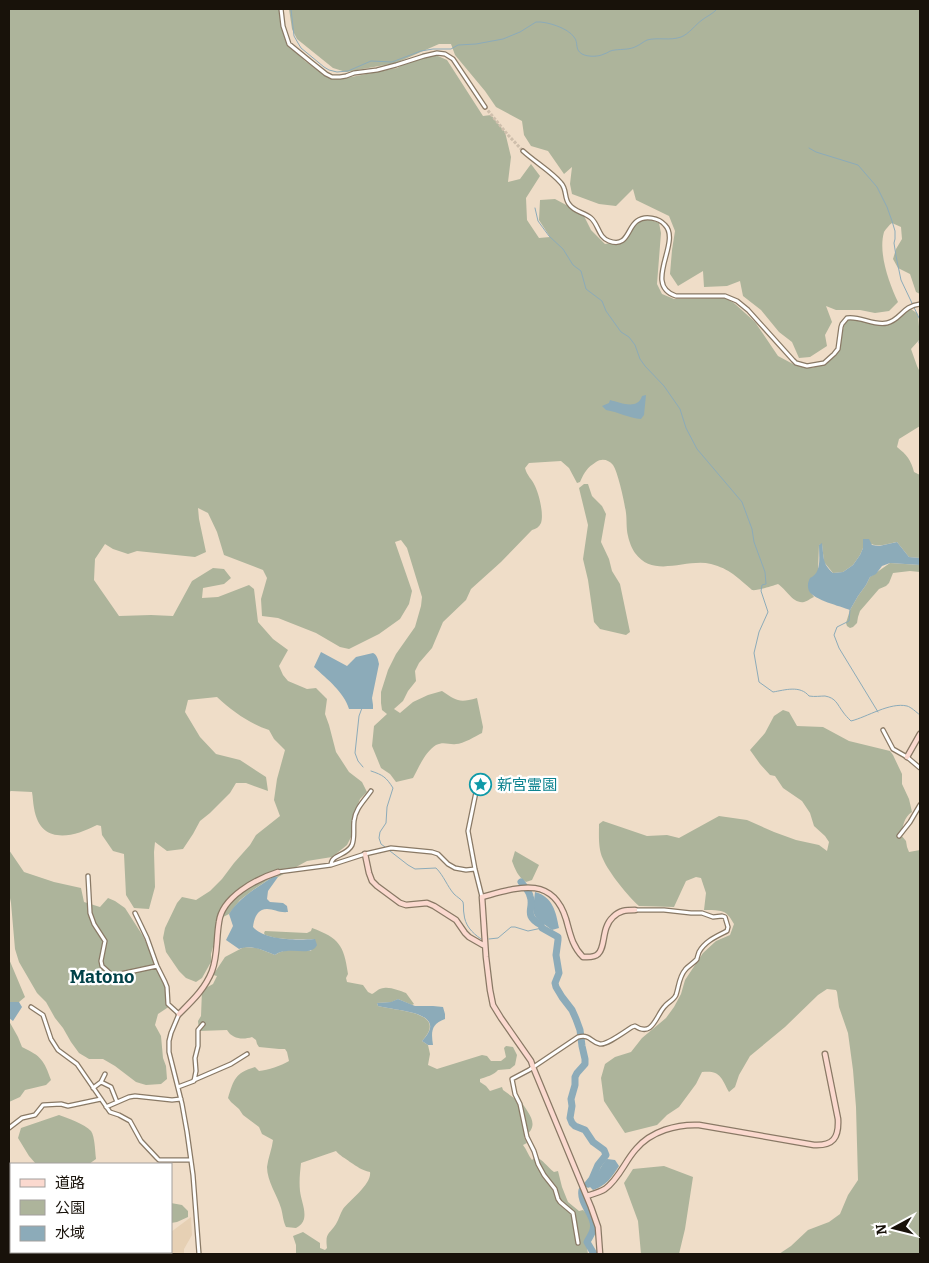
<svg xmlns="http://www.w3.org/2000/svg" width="929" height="1263" font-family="Bitter,'Noto Sans JP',serif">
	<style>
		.built { fill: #e6d0b4 }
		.green { fill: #adb49b }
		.water { fill: #8cabb9 }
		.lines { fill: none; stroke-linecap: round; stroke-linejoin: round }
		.stream { stroke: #8cabb9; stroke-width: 1 }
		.river { stroke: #8cabb9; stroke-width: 7 }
		.street-tunnel { stroke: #cfbfac; stroke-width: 3; stroke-dasharray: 3 1.5; stroke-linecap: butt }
		.street-casing { stroke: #897965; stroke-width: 5.5 }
		.secondary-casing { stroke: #897965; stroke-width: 7 }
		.street { stroke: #fff; stroke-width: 3 }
		.secondary { stroke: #fbd9cf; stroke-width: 4.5 }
		.labels { text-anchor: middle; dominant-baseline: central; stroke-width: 4.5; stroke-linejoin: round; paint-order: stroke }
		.culture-label { font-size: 15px; fill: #0d838f; stroke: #fff; text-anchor: start }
		.quarter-label { font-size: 18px; font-weight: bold; fill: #004148; stroke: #fff }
	</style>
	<rect width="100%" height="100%" fill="#efddc8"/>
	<path class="built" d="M191,1217L192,1235L184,1249V1254H109L113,1252H171V1232Z"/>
	<path class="green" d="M9,9H280L279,13L286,40L305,61L324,75L333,78L341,79L397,68L423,53L438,56L447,60L483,116L491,115L505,132L511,157L508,182L520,179L531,164L540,176L526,198L527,220L539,238L550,237L539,220L540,200L555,199L583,214L591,230L605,244L622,241L637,220L649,219L659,223L661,233L657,284L662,294L674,299L725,298L734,303L755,322L778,356L793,364L812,368L825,363L840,349L842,334L845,322L852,316L877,322H890L908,307L918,314L920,339L911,349L917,366L920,372V426L899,439L897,447C907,455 911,460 914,472L920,475V558L909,557L897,542C881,545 877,549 863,539V548L860,555L853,565L843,572L833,573L824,562L822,544L819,545L818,571L809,590L814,597C811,598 806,602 804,602C793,604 786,589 778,584C772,586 757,591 752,590C737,577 730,569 711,564C686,558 654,579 635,553C632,549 629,541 628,536C626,528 627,520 626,513C625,504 618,472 613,465C609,460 602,458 596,462C587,468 585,471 580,482L577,483L569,468L561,461L529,463L525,468C527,476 532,479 535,486C539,494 544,514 541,523C539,527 536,529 532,530L501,562L471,589L466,600L443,622L432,648L419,663L415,671L416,681L408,691L403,701L394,709L400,713L413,702L428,695L442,691C457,701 459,703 477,698L483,727L482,733C476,736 463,744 456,744C449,745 444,741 436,745C425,752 419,767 413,778L396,782L390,774L381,768L372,746L374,726L387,714L382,710L381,703V692L388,670L396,654L415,627L421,606L422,597L407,548L401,540L395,542L412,591L409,604L400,619L379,634L349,649L340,647L316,633L278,618L262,616L261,599L267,578L263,570L224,555L217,532L208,513L198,508L199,519L206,552L195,557L137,551L128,554L113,549L105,544L95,559L94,580L119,616L151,615L173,616L192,581L213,568L224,569L231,578L224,584L203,588L202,598L218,597L249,585L254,589L258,622L273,639L288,650L279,666L283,675L288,681L307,689L316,688L327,699L325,714L329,725L336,752L349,772L362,782L367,792L360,799L352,820L351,837L347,845L332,857L307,861L278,877L274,876L253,890L240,900L229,914L221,918L211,954V962L202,978L196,982L186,978L179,971L166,952L163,938L165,928L177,903L182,897L196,900L210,891L222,879L234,863L250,845L256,835L280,816L274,800L277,779L285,750L274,739L269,730C249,723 233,712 217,697L188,700L185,712L200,737L216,754L240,760L266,777L268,791L246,783H236L230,793L210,813L200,821L193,834L183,849L167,851L155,842L154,852L155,887L149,909L134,908L126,895L124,854L113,851L102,835L101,826L97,825C72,838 40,845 34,808C33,803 33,798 32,792L11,791L9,792Z
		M289,9H920V294L916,292L910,274L898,268L893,259L896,249L902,239L901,227L892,223C889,225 886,229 884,232C878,253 889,283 898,302L889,311L875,313L860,310H836L826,306L832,322L825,335L827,346L810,357L799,358L792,342L779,332L761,310L743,296L740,281L727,286L704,287L703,271L678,286L670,274L672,250L675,231L669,216L636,200L633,189L616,206L599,204L572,194L570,184L572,167L564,174L548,151L531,146L524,135L522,121L496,107L485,91L455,55L451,44H439L396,63L346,72L333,68L297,39L292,29Z
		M584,484H588L592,496L602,506L606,514L601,542L609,559L612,571L620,584L630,632L626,635L600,629L594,622L588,580L583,559L588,525L579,488Z
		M890,563L920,565V572L910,571L893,573L889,583L886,586L879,589L860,611L858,617L857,623L853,627L850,628L847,626L846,623L850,610L858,596L866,585L870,577Z
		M783,710L789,712L797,726L823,727L849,741L890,751L893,755L902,774V784L909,799L912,812C904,817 903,826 901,835L906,841L907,847L909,852L920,850V1254H779L791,1246L808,1230L829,1222L840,1214L848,1195L858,1180L856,1107L853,1070L848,1033L839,1007L837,992L836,990L827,989L818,995L785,1027L750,1056L739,1075L735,1087L729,1092C721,1077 720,1070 702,1072L696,1084L679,1107L667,1115L657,1125L625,1133L604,1101L601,1078L605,1064L615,1057L631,1052L642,1038L666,1018L674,1007L681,994L685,980L703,953L716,941L730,935L734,924C725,908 722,911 704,910L706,893L701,878L696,877L686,881L674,907L639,906C628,896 609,873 603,859C598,849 599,835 599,824L603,821L647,836L667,835L679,838L719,816L747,820L774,832L796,840L819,845L827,851L829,842L825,836L814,826L810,813L802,801L783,788L775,776L770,775L760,764L750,750L765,733L774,716Z
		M9,850L24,872L54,882L81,888L84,902L100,907L108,898L115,901L125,908L143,936L170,996V1006L158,1014L155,1025L161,1036L163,1058L166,1066L167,1079L161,1084L146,1085L136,1082L115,1066L103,1059H89L79,1053L71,1042L63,1028L55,1018L46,1002L37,993L19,962L15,949L11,903L9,893Z
		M515,851L539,865L532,880L526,882C518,877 515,869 512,861Z
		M312,928C339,938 344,945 348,974L346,978L347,982L363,985L368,992L372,994C376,992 379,988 384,988C391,987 400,991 406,993L414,1004L412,1005L398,999L392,1002L377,1003L378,1006C395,1011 450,1011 422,1041L428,1045L430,1054L428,1065L437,1069L482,1055L487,1056L491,1061H501L506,1057L504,1048L506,1046L513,1047L517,1055L515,1065L510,1069L498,1070C494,1075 486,1077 480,1079V1082L486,1086L490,1091L502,1087L503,1090L514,1098L520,1099C527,1113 542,1124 524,1137L527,1143L523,1145C527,1150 528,1155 532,1160L535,1157C543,1159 547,1167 554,1172L558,1171L562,1187L568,1202L579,1211L583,1210L589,1215L593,1228C587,1237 586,1244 588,1254H296V1245L293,1236L303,1232L320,1243V1248L325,1250L327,1248C325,1232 329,1235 336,1224C339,1219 340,1214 343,1209C350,1200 372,1184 370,1172C361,1170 358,1167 350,1162C345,1158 340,1156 336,1151L301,1163C300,1173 299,1181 300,1191C301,1200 306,1210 304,1219C303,1223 300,1226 296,1228L286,1227C283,1221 283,1215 281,1208C277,1195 267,1181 267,1167C268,1158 272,1149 273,1140L262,1134L259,1127L243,1115L239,1109L231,1102L228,1098C234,1079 235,1073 255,1067L259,1071C268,1070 281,1066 289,1061L287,1052L285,1049H279L259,1047L257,1044L256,1040L252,1037C243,1040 232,1039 227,1030L199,1031L198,1021L201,1016L202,990L213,984L217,976L213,975L225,957L244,947L257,948L275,955C286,947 299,951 311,951L315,939H287L276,938L265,935L264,933L265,931L307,933L311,931Z
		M9,959L25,997L19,1002H9Z
		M9,1021L18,1037L22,1047C41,1056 44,1060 51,1080L46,1085L25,1090L20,1097L9,1102Z
		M59,1115C67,1118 85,1124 91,1131C95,1137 95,1151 96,1159L89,1164H36L29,1156L18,1138L21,1128Z
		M664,1166L693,1177L685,1229L679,1254H641L638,1221L624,1183L633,1169Z
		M171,1203L182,1205L188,1211V1217L177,1222L171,1223Z"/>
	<path class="water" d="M646,395L644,415L641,419C629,418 618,412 606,410L602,406L609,403L610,400C621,403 638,410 642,396Z
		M863,539H869L872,545L879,546L897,542L909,557L920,558V565L890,563L882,566L876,574L870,577L866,585L858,596L850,610C840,606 814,600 809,591C807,586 808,582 810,578C822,573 819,557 819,545L822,543C824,558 822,563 833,573L843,572L853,565L860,555L863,548Z
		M321,652L347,666L356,657L373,653C377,655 378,659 379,664L372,698L373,705V709H349C344,692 327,679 314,667Z
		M274,876L278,877L268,891L267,899L270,902L283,903L287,906L288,912C279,913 274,909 267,909C257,909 254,919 253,927C265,941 297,940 315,939L317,945C311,958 289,945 275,955C264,951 251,944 239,949L226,940L233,926L229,914C240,897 258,887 274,876Z
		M535,892C553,897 556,912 559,928L552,930C531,915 532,918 535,892Z
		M398,999L415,1006H433L443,1007L445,1014V1019C431,1024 431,1032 433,1045H428L422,1041C451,1011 395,1011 378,1006L377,1003L391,1002Z
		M9,1002H19L22,1007L13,1021L9,1018Z
		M607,1159L615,1160L619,1166C612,1177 606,1186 593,1190L589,1186C597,1178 599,1167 607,1159Z"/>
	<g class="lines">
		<path class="stream" d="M291,9L294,36L298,43L301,48L324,67L329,70L337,72L348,71L371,61L392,62L421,51L433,49H451L458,45L476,44L503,39L520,32L536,22C546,21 568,28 574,37C579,43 574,49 582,54C588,57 598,57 604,54C608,53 610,50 615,50C622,49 630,50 637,46C641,44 643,42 647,40C658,37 670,41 681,37C689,34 695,25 702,20C707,16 713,14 717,9
			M809,148L816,152L858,165L877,187L887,207L892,221L895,231V239L894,243L896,256L901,280L920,320
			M535,208L538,221L549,236L563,249L573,265L581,271L586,289L602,301L606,311L621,332L629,337L635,345L640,359L645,366L664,386L680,409L686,428L697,449L742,502L752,529L754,542L765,572L766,584L762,585L761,591L768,612L759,632L754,653L759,682L773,692C785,690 800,685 809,696C815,697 820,696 825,696C836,698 837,704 843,712C845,715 848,718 851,721C867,717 890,702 907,706C911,707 916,712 920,715
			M920,339L919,342L920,346
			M850,610L849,621L837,627L834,635L839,648L878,712
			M362,708L359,716L355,753L358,761L363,767
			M371,771C383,775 386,777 393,788L387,807L386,823L380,832L379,838L381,844L385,847
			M390,851L408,865L415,869L436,868C444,876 447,886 454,894C457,897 461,899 463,902C464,906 463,910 464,914C465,925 471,932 481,939
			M489,939L498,938L511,927H515L528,931L542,928"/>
		<path class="river" d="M521,882C524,886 529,891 530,896C535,908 522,915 541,925L542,928L558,937V940L556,955L559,973L555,983L556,987L562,997L572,1010L576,1019L580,1030L582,1046L585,1059V1064L577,1073L575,1077V1085L571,1099L572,1106L570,1118L572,1123L575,1126L585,1130L593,1142L604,1150L606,1155L598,1165L592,1179L588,1184
			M582,1190C579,1204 597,1217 593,1230C592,1234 589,1238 587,1242L594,1254"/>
		<path class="street-tunnel" d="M485,107L508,135L523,151"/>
		<defs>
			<path id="street" d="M281,9L283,26L289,44L311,62L326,74L332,77H340L346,76L354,73L377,70L396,65L424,56L437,53L445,54L453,59L485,107
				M523,151C535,162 552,172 561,183C567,189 564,198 569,204C574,212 584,212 591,218C599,225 598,237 609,241C628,248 627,228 637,221C645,215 659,218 665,225C682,242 642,285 676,296H725L737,301L748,310L793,360L796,363L807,366L824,363L834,354L838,349L841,327L842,324L847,318C861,316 873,326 887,323C901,320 902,306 920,304
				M883,730L893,749L907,757L920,768
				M481,784L476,792L468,831L475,869L482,897
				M899,836L910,822L920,805
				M331,865C331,854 347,856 352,845C355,838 353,829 354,821C355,809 364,801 371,791
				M278,872L331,865L365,854L391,848L432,852L438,854L448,864L455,868L466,870L475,869
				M88,876L90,913L94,924L105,941L101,961L102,966L112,975L120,974L157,966
				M135,913L147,938L157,966L165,982L167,987L168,1004L179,1014L171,1033L169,1041V1052L182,1104L187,1132L193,1175L199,1254
				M31,1007L43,1015L51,1039L58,1050L77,1064L110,1112L119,1115L130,1121L141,1141L157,1158L159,1160H191
				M194,1080L231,1064L247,1054
				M101,1082L105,1074
				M178,1087L194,1081L196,1071L195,1058L198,1046V1030L203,1024
				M93,1088L101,1082L111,1087L117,1102
				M106,1107L129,1097L135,1096L172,1100L181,1099
				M9,1128L22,1118L35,1115L43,1105L61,1104L68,1106L101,1099
				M9,1182L11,1199
				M578,1243L573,1213L560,1202L558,1199L555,1189L544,1175L538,1164L534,1151L527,1137L520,1104L515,1094L512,1079L529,1070L578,1037C591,1034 590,1042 600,1044C607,1045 624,1032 632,1027L635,1026C653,1038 656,1015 665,1006C668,1002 674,1000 676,995C679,986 679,977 685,970C688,966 694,963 697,959C697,958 699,952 699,952C705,941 717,936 727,931L728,927L725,917L722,916L713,917L702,913H691L664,910H635
				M35,1252L36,1254
				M91,1254L93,1252"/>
			<path id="secondary" d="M907,757L920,734
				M365,854L369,873L372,881L377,886L400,903L406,905L427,903L434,906L456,920L465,933L469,937L483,945H485
				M179,1014C192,1001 205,989 212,971C218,955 216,939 219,922C222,897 256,879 278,872
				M587,1196C593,1194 600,1192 605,1189C619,1179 625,1161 636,1149C651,1131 677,1124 699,1125L814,1145C833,1146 839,1138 838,1119L825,1054
				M600,1254L598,1227L591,1207L533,1067L531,1061L501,1018L493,1005L490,990L486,957L482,897C516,888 552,874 566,919C570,933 572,946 583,957C588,957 594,958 598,954C606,947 601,928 613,917C616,914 619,912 623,911C627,910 631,910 635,910"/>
		</defs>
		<use href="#street" class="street-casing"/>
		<use href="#secondary" class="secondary-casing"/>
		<use href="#street" class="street"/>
		<use href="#secondary" class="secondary"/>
	</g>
	<defs>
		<symbol id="sight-ring" viewBox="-11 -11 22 22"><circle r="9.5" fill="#fff" stroke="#0f9aa8" stroke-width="1.5"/><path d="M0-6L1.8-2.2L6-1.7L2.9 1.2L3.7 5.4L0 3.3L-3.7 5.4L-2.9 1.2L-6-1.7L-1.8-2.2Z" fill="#0f9aa8"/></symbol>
	</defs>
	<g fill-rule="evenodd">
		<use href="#sight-ring" x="468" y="772" width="25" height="25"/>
	</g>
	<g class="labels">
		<g class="culture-label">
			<text x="497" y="785">新宮霊園</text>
		</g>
		<g class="quarter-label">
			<text x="102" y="977">Matono</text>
		</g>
	</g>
	<rect width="929" height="1263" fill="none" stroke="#18120a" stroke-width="20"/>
	<rect x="10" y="1163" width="162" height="90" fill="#ffffff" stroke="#a3a09d"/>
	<rect x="20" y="1179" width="25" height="8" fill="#fbd9cf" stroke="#a3a09d"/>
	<text x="55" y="1188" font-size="15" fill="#18120a">道路</text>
	<rect x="20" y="1200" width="25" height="15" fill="#adb49b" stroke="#a3a09d"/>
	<text x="55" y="1213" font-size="15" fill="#18120a">公園</text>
	<rect x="20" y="1226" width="25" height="15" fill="#8cabb9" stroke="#a3a09d"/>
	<text x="55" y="1238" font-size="15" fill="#18120a">水域</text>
	<g transform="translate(894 1228) rotate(263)" stroke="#ffffff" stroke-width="4" paint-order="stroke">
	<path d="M0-4L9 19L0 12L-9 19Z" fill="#18120a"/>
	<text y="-8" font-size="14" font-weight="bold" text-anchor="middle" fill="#18120a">N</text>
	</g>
</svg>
